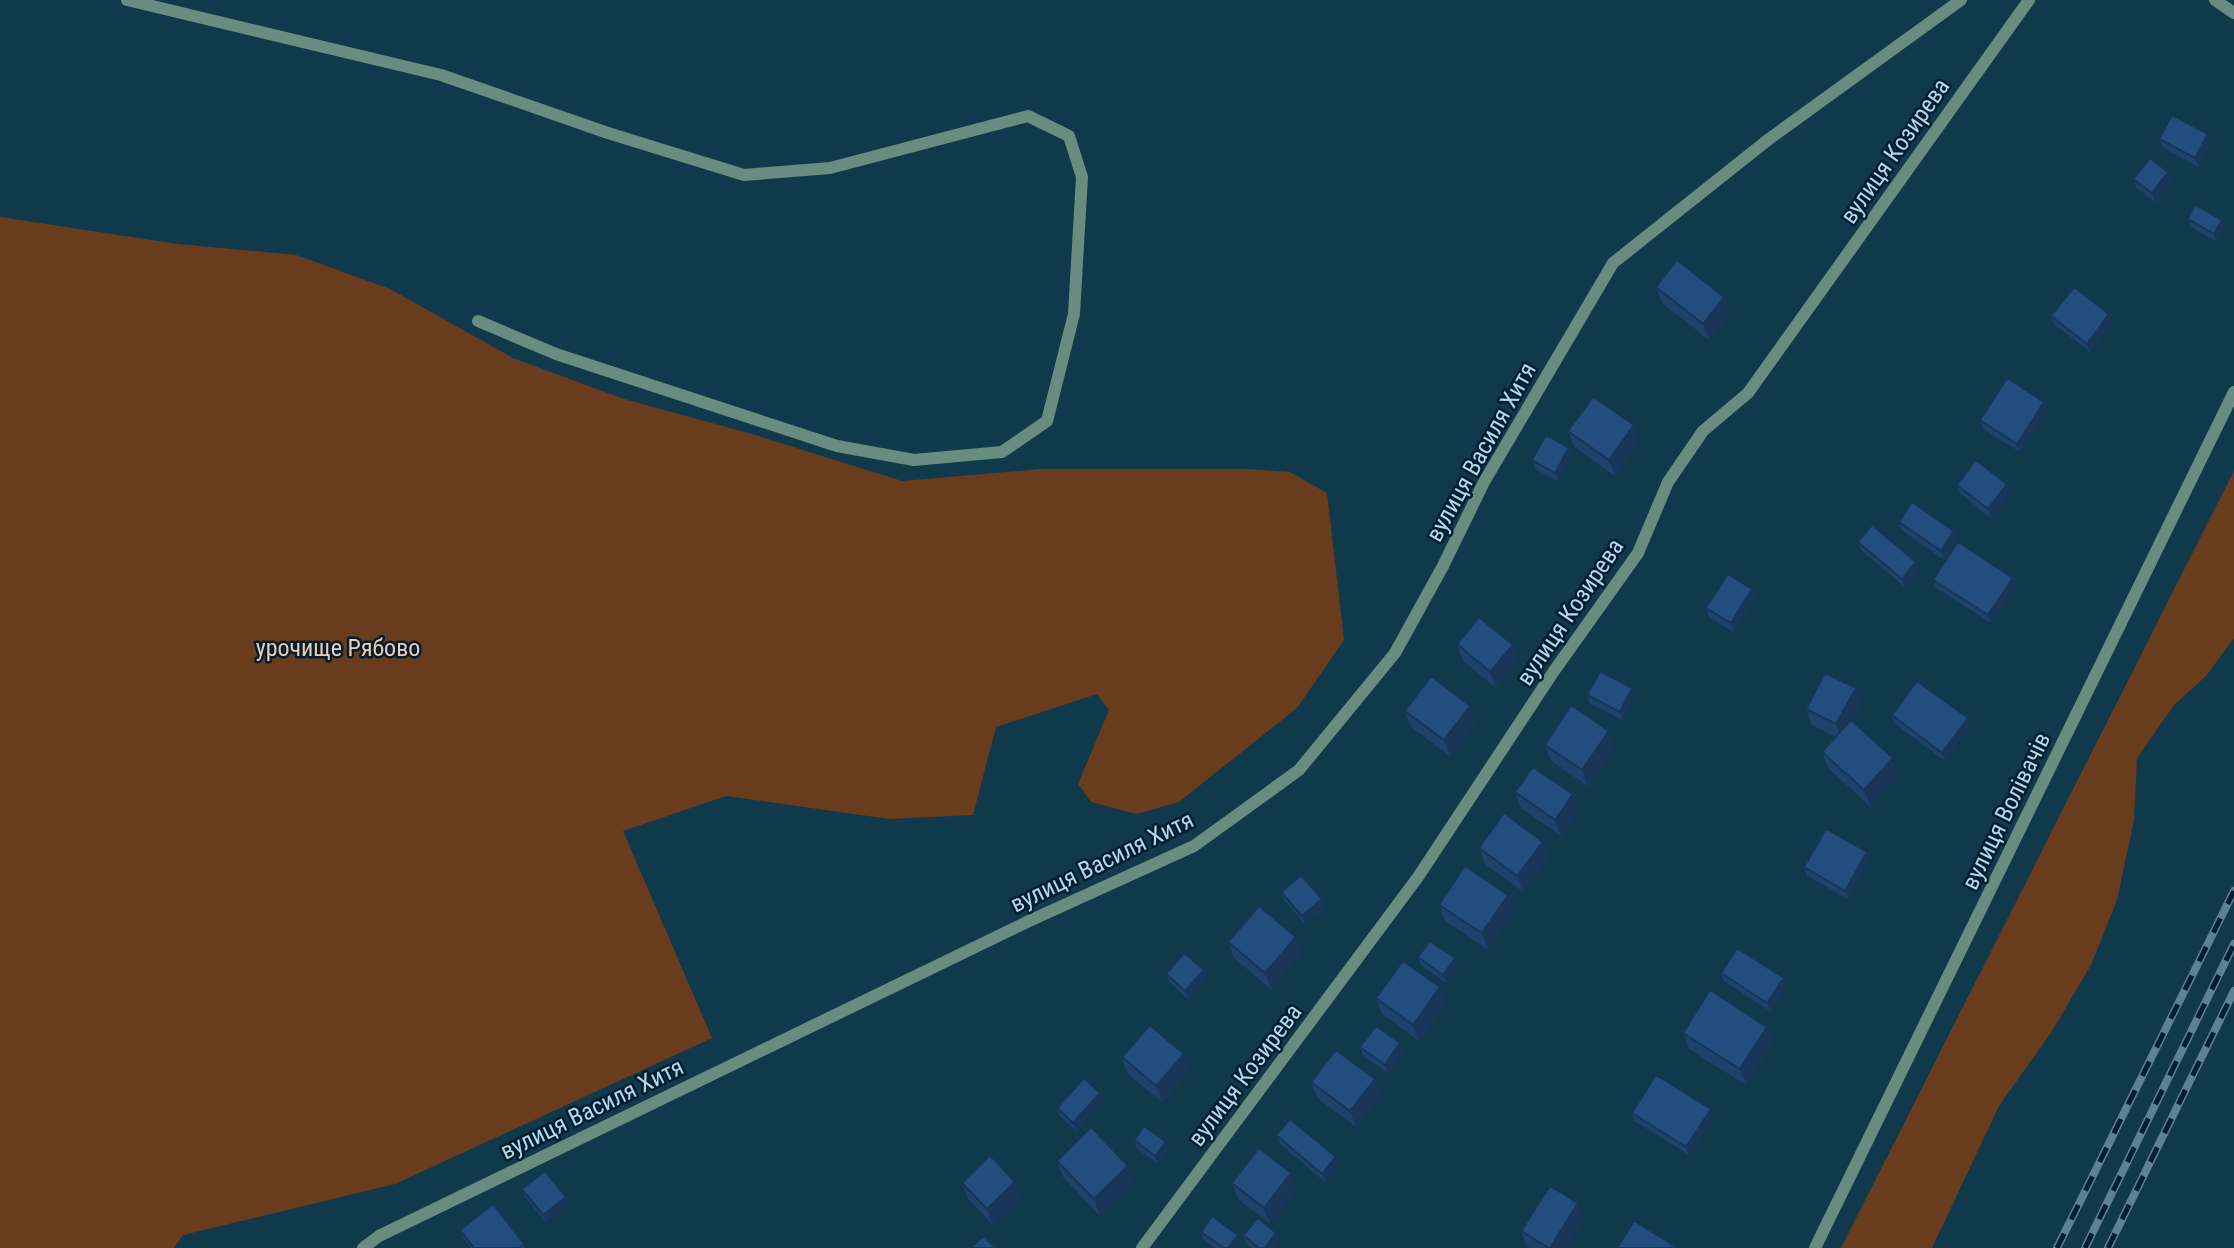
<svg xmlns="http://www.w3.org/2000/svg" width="2234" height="1248" font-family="'Roboto Condensed',sans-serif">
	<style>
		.green { fill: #693c1e }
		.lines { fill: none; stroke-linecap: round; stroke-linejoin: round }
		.minor { stroke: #678d80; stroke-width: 12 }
		.rail-casing { stroke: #5d8295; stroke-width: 8 }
		.rail { stroke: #001f2e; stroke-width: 5; stroke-dasharray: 16; stroke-linecap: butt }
		.wall { fill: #1e426b }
		.shaded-wall { fill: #183657 }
		.building { fill: #234d7c; stroke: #183657; stroke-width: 2 }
		.labels { text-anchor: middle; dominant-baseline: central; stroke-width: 5; stroke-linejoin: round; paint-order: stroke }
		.street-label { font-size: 24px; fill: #b6d8ec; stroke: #001f2e }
		.park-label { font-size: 24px; fill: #f2cbb5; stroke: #001f2e }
	</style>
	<rect width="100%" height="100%" fill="#11394c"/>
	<path class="green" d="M0,217L178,244L296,255L390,289L513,358L624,399L752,434L902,481L1041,469H1245L1290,472L1327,493L1344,640L1297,708L1179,802L1137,814L1091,802L1078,784L1109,710L1097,694L996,727L973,815L889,819L726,796L623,831L712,1038L395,1184L183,1235L174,1248H0Z
		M2234,471V638L2206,676L2174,705L2137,758L2134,820L2117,900L2091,965L2052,1031L1999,1106L1932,1248H1841Z"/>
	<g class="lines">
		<path class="minor" d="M127,0L441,75L608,133L744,175L830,168L1028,116L1069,136L1082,177L1074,314L1047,421L1002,452L914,460L837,446L556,354L478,321
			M2215,0L2234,13
			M363,1248L379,1236L1029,921L1194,846L1299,770L1395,653L1443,566L1484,482L1613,263L1769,139L1961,0
			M1142,1248L1418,877L1554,671L1638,553L1668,482L1703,431L1748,393L2029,0
			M1815,1248L2234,392"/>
		<defs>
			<path id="rail" d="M2057,1248L2234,891
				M2085,1248L2234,944
				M2108,1248L2234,991"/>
		</defs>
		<use href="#rail" class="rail-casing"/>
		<use href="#rail" class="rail"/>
	</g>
	<path class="wall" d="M2159,139L2211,142L2198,167L2162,147Z
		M2133,179L2171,181L2155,202L2136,187Z
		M2188,219L2225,228L2217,242L2191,227Z
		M1656,287L1724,297L1730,314L1709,340L1662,303Z
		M2051,316L2112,322L2090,352L2054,324Z
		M2044,402L2047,411L2020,452L1983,429L1980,420Z
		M1634,425L1639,441L1615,476L1574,447L1568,431Z
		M1569,448L1572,456L1558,481L1535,469L1532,460Z
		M2007,484L2010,493L1991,518L1960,493L1957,485Z
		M1899,522L1957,539L1944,560L1902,530Z
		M1858,542L1916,562L1919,570L1905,587L1861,550Z
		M1933,580L2016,586L1991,623L1936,588Z
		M1752,589L1755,597L1734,632L1709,617L1706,608Z
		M1457,644L1513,645L1518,661L1496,688L1463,661Z
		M1632,688L1635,696L1623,720L1590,704L1587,695Z
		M1856,688L1861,704L1852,722L1899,774L1870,806L1828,768L1822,752L1836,737L1812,725L1806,709Z
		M1405,711L1476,722L1450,756L1411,727Z
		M1892,715L1971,726L1945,761L1894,723Z
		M1545,745L1615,747L1588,786L1551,761Z
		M1515,792L1579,810L1561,836L1521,808Z
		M1543,842L1549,858L1523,892L1485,864L1479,848Z
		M1870,860L1848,899L1807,876L1804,867Z
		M1281,892L1325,907L1305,924L1284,900Z
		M1439,905L1514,911L1488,950L1445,921Z
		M1296,937L1302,953L1271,989L1234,958L1228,942Z
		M1418,957L1455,958L1458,967L1446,983L1421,965Z
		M1204,970L1206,978L1188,999L1169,982L1166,974Z
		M1721,973L1787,986L1770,1011L1724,981Z
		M1440,987L1446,1003L1419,1041L1382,1014L1376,998Z
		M1767,1027L1773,1043L1746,1085L1689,1049L1683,1033Z
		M1400,1043L1403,1052L1388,1073L1363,1056L1360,1047Z
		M1122,1057L1190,1070L1162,1102L1128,1074Z
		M1375,1079L1381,1095L1356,1127L1317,1098L1311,1082Z
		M1100,1093L1103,1101L1076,1131L1060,1116L1057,1108Z
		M1632,1113L1714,1117L1689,1155L1634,1121Z
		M1276,1135L1339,1165L1325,1182L1279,1143Z
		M1134,1140L1169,1150L1158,1164L1137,1149Z
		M1057,1161L1134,1182L1099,1215L1063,1177Z
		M1015,1182L1021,1198L993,1225L968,1199L962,1183Z
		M1232,1183L1297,1189L1270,1224L1238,1199Z
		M522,1189L569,1205L546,1223L525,1197Z
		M1584,1219L1566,1248H1529L1527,1247L1521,1231Z
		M460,1230L524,1244L525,1248H471L463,1238Z
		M1201,1232L1238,1235L1241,1243L1237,1248H1215L1204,1240Z
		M1243,1235L1279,1241L1274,1248H1252L1246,1244Z"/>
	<path class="shaded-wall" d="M2208,134L2211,142L2198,167L2195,158Z
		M2168,172L2171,181L2155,202L2152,193Z
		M2222,220L2225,228L2217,242L2214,234Z
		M1724,297L1730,314L1709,340L1703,324Z
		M2109,314L2112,322L2090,352L2087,344Z
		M2044,402L2047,411L2020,452L2017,444Z
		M1634,425L1639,441L1615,476L1609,460Z
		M1569,448L1572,456L1558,481L1555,473Z
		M2007,484L2010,493L1991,518L1988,509Z
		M1954,531L1957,539L1944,560L1941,551Z
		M1916,562L1919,570L1905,587L1902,579Z
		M2013,578L2016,586L1991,623L1988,615Z
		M1752,589L1755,597L1734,632L1731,623Z
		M1513,645L1518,661L1496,688L1490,672Z
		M1632,688L1635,696L1623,720L1620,712Z
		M1856,688L1861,704L1842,740L1836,724Z
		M1470,706L1476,722L1450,756L1444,740Z
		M1968,718L1971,726L1945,761L1942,753Z
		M1609,731L1615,747L1588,786L1582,770Z
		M1893,758L1899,774L1870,806L1864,790Z
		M1573,794L1579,810L1561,836L1555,820Z
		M1543,842L1549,858L1523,892L1517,876Z
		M1867,852L1870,860L1848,899L1845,891Z
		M1508,895L1514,911L1488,950L1482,933Z
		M1322,899L1325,907L1305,924L1302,916Z
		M1296,937L1302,953L1271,989L1265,973Z
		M1455,958L1458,967L1446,983L1443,975Z
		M1204,970L1206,978L1188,999L1185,991Z
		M1784,978L1787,986L1770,1011L1767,1003Z
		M1440,987L1446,1003L1419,1041L1413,1025Z
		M1767,1027L1773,1043L1746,1085L1740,1069Z
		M1400,1043L1403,1052L1388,1073L1385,1065Z
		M1184,1054L1190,1070L1162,1102L1156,1086Z
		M1375,1079L1381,1095L1356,1127L1350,1111Z
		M1100,1093L1103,1101L1076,1131L1073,1123Z
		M1711,1109L1714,1117L1689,1155L1686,1147Z
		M1166,1142L1169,1150L1158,1164L1155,1156Z
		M1336,1157L1339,1165L1325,1182L1322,1174Z
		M1128,1166L1134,1182L1099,1215L1094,1199Z
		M1291,1173L1297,1189L1270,1224L1264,1208Z
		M1015,1182L1021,1198L993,1225L987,1209Z
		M566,1197L569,1205L546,1223L543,1215Z
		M1578,1203L1584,1219L1566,1248H1550Z
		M1276,1233L1279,1241L1274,1248H1265Z
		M1238,1235L1241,1243L1237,1248H1228Z"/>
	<path class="building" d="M2172,115L2208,134L2195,158L2159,139Z
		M2150,158L2168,172L2152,193L2133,179Z
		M2195,205L2222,220L2214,234L2188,219Z
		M1677,260L1724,297L1703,324L1656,287Z
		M2074,287L2109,314L2087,344L2051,316Z
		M2007,378L2044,402L2017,444L1980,420Z
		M1593,397L1634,425L1609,460L1568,431Z
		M1546,435L1569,448L1555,473L1532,460Z
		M1976,460L2007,484L1988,509L1957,485Z
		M1912,502L1954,531L1941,551L1899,522Z
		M1872,525L1916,562L1902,579L1858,542Z
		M1958,542L2013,578L1988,615L1933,580Z
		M1728,574L1752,589L1731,623L1706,608Z
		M1479,617L1513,645L1490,672L1457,644Z
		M1600,671L1632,688L1620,712L1587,695Z
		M1825,673L1856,688L1836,724L1806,709Z
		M1431,676L1470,706L1444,740L1405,711Z
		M1917,681L1968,718L1942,753L1892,715Z
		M1571,705L1609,731L1582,770L1545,745Z
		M1851,720L1893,758L1864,790L1822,752Z
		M1533,767L1573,794L1555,820L1515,792Z
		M1504,813L1543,842L1517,876L1479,848Z
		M1826,829L1867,852L1845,891L1804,867Z
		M1465,866L1508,895L1482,933L1439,905Z
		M1301,875L1322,899L1302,916L1281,892Z
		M1259,906L1296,937L1265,973L1228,942Z
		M1430,941L1455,958L1443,975L1418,957Z
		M1737,948L1784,978L1767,1003L1721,973Z
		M1184,953L1204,970L1185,991L1166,974Z
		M1403,961L1440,987L1413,1025L1376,998Z
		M1710,990L1767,1027L1740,1069L1683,1033Z
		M1150,1025L1184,1054L1156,1086L1122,1057Z
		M1376,1026L1400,1043L1385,1065L1360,1047Z
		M1336,1050L1375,1079L1350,1111L1311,1082Z
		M1656,1075L1711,1109L1686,1147L1632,1113Z
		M1084,1078L1100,1093L1073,1123L1057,1108Z
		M1290,1119L1336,1157L1322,1174L1276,1135Z
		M1144,1126L1166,1142L1155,1156L1134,1140Z
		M1091,1127L1128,1166L1094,1199L1057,1161Z
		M1259,1148L1291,1173L1264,1208L1232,1183Z
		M990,1155L1015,1182L987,1209L962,1183Z
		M545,1171L566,1197L543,1215L522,1189Z
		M1550,1186L1578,1203L1550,1248H1549L1521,1231Z
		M493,1204L524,1244L519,1248H474L460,1230Z
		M1212,1216L1238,1235L1228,1248H1224L1201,1232Z
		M1258,1218L1276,1233L1265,1248H1259L1243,1235Z
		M1634,1221L1678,1248H1617Z
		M983,1236L996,1248H971Z"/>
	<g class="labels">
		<g class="street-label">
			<text transform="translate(1895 151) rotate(-55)">вулиця Козирева</text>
			<text transform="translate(1481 452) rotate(-61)">вулиця Василя Хитя</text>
			<text transform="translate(1570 612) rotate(-56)">вулиця Козирева</text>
			<text transform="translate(2006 811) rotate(-64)">вулиця Волівачів</text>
			<text transform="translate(1102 862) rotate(-26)">вулиця Василя Хитя</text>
			<text transform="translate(1245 1075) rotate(-53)">вулиця Козирева</text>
			<text transform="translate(592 1109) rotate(-26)">вулиця Василя Хитя</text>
		</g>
		<g class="park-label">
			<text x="338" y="648">урочище Рябово</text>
		</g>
	</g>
</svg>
